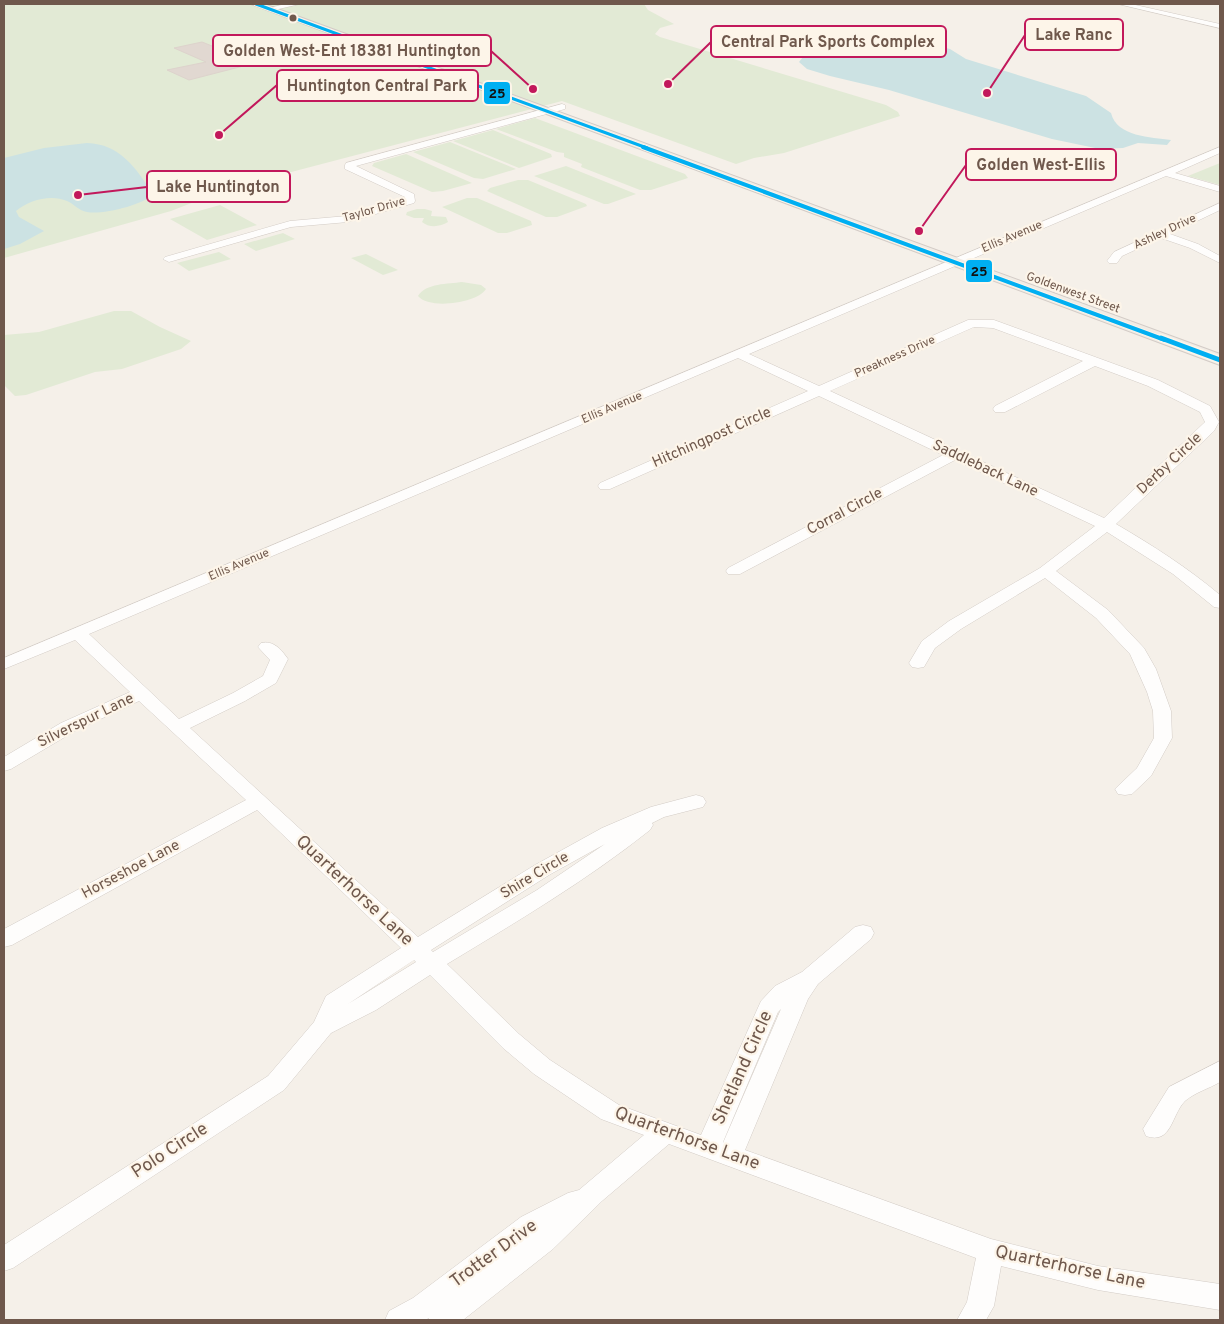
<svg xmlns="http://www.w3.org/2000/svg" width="1224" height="1324" font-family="Overpass,sans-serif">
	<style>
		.green { fill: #e2ead5 }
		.water { fill: #cce2e3 }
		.building { fill: #e1d8d1; stroke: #ddd3cc }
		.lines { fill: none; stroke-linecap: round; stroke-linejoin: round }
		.minor-casing { stroke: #d3ccc6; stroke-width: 1 }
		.major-casing { stroke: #d3cbc6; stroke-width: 2 }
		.minor { fill: #fefdfc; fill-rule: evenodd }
		.major { fill: #f1ece5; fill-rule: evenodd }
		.bus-1-far2-casing { stroke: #fdf5e9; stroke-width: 5 }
		.bus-1-far1-casing { stroke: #fdf5e9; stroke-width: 6 }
		.bus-1-casing { stroke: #fdf5e9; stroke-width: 8 }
		.bus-1-far2 { stroke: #00aff2; stroke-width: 3 }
		.bus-1-far1 { stroke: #00aff2; stroke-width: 4 }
		.bus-1 { stroke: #00aff2; stroke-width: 5 }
		.bus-dot { fill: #6f584c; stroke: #fdf5e9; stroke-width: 2 }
		.labels { text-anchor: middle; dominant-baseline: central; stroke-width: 4.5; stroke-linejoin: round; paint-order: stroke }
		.far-street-label { font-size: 12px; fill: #6f584c; stroke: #fdf5e9 }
		.street-label { font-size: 15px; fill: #6f584c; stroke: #fdf5e9 }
		.near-street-label { font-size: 18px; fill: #6f584c; stroke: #fdf5e9 }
		.leader { fill: none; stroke: #c2185b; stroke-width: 2 }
		.callout-dot { fill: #c2185b; stroke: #fdf5e9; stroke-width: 2 }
		.callout { fill: #fdf5e9; stroke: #c2185b; stroke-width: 2 }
		.callout-label { font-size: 16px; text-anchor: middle; font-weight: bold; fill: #6f584c }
		.line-badge { stroke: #fdf5e9; stroke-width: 2 }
		.pale-badge-label { font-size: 14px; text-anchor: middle; font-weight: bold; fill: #111 }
	</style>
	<rect width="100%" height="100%" fill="#f5f0e9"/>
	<path class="green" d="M4,4H644L648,10L674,24L660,28L655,34L660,37L886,105L898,112L900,116L784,153L754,158L736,164L562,101L276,176L212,195L171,211L4,258Z
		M535,118L685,174L688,178L651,190H640L581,167L582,164L564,157V153L557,152L496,129Z
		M493,130L551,154L552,157L519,168L453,141Z
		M450,142L516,169L483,179L474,178L413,152Z
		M406,154L472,183L443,191L432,192L372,166L374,163Z
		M1220,163V185L1188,176Z
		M566,166L636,194L608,204H604L534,176Z
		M518,180H528L586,204L587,206L557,217H546L487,191L490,188Z
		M467,198H477L531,221L532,225L507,233H498L442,207Z
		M220,205L257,225L207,240L170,219Z
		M425,209L432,211L431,216L446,217L448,222C440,227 429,228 422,222L424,218H414L406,215L407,212L417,209Z
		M283,233L295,239L256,251L244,244Z
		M219,252L231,259L189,271L177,263Z
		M366,254L398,270L383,275L351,258Z
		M462,282L481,285L486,289C478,303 429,310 418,296C426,283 448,284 462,282Z
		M114,311H131L160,327L191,341L181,349L122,369L95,372L26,395L15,396L4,385V335L39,332Z"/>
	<path class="water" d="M897,36L950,49L966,59L1086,96L1111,113C1117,137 1151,137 1171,140L1167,145L1138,143L1123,148L1100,149L1052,139L889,90L830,76L807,69L799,62L803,57L872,37Z
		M87,143C120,144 136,168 153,194C144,205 102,215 87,212C79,211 74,204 67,201C51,194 29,200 16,211L19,217L44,231L20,244L4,249V158L44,148Z"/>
	<path class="building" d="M202,42L217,48L255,63L189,80L167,70L206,62L174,48Z"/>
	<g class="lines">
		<defs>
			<path id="minor" d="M285,4H300L270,11L266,9Z
				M1118,4H1131L1220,24V28Z
				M562,104L565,105V109L356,166L414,194L415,201L414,203L348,222L291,227L169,262L163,259L165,257L290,221L347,216L405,199V197L345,169V165L346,163Z
				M1220,147V153L1175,173L1220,186V192L1166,176L749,354L819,386L968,320H994L1158,380L1210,406L1219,422L1214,431L1116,524C1152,545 1188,568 1220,595V608L1214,607L1173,574L1107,532L1056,571L1108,610L1144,648L1156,669L1171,711L1172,738L1151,776L1132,794L1125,795L1118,794L1115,789L1137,768L1154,738L1153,711L1147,692L1130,654L1096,618L1045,578L961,629L935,648L924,667L918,668L912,667L909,663L922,641L949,621L1040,568L1095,526L955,460L740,574H728L726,571L728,568L943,455L819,396L610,489H600L598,486L600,483L808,391L738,358L89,634L179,719L233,693L263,676L270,660L258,647L261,643C273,640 281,649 288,659L276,683L245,701L190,728L418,937L535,865L602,828L651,807L696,795L703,797L706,802L703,807L664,817L652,823L653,825L650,830C586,881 516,922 447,964L519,1034L550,1060L619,1105L701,1135L761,1001L775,986L802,972L855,927L863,925L871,927L874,933L871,939L818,984L808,999L745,1150L991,1239L1098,1266L1220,1284V1310L1098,1290L1001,1266L994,1306L986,1320H957L967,1302L976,1258L669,1144L602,1201L553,1249L463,1320H428L429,1318L425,1320H385L389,1311L413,1298L521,1217L568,1193L579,1190L644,1135L601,1119L534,1074L503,1048L430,975L376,1010L331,1033L284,1090L13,1268L4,1271V1245L268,1076L314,1022L326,996L401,948L257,810L12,945L4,947V929L246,800L139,701L75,731L11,769L4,771V757L61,723L130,692L75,640L4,669V658ZM974,327L993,328L1083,361L995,406L993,409L995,412H1005L1095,366L1148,386L1200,412L1205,422L1104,518L830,391ZM605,844L537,890L433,952L431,950L549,875ZM414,960L416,962L348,1004ZM781,1009L723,1143V1142L778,1012Z
				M1220,203V210L1170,234L1198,244L1220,256V263L1190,248L1161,238L1122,256L1117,263H1109L1107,261L1114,252Z
				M1220,1061V1082C1210,1088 1194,1093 1185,1101C1171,1115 1172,1145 1146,1136L1143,1129L1169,1087Z"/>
			<path id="major" d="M251,4H264L1220,354V365Z"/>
		</defs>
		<use href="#minor" class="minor-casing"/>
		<use href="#major" class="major-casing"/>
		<use href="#minor" class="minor"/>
		<use href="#major" class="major"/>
		<defs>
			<path id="bus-1-far2" d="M256,4L647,148"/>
			<path id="bus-1-far1" d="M643,147L1165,340"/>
			<path id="bus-1" d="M1161,338L1220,360"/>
		</defs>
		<use href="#bus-1-far2" class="bus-1-far2-casing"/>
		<use href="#bus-1-far1" class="bus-1-far1-casing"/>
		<use href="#bus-1" class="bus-1-casing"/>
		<use href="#bus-1-far2" class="bus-1-far2"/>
		<use href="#bus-1-far1" class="bus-1-far1"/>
		<use href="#bus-1" class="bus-1"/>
	</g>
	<circle class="bus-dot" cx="293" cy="18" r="4.5"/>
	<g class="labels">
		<g class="far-street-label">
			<text transform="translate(374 210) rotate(-16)">Taylor Drive</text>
			<text transform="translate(1165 232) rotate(-25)">Ashley Drive</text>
			<text transform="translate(1012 237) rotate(-23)">Ellis Avenue</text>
			<text transform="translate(1073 293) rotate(20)">Goldenwest Street</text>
			<text transform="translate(895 357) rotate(-24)">Preakness Drive</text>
			<text transform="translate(612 408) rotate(-23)">Ellis Avenue</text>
			<text transform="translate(239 565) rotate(-23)">Ellis Avenue</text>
		</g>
		<g class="street-label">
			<text transform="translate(712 438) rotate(-24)">Hitchingpost Circle</text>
			<text transform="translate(1170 464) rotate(-43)">Derby Circle</text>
			<text transform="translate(985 469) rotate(25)">Saddleback Lane</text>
			<text transform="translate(845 512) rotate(-28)">Corral Circle</text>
			<text transform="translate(86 721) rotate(-26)">Silverspur Lane</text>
			<text transform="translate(131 870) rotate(-28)">Horseshoe Lane</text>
			<text transform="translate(535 876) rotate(-31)">Shire Circle</text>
		</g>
		<g class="near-street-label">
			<text transform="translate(354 891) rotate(43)">Quarterhorse Lane</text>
			<text transform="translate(743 1068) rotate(-66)">Shetland Circle</text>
			<text transform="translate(687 1139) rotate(20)">Quarterhorse Lane</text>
			<text transform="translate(170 1151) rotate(-33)">Polo Circle</text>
			<text transform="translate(494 1254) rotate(-36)">Trotter Drive</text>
			<text transform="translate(1070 1268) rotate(12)">Quarterhorse Lane</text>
		</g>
	</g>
	<path class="leader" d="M987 93L1025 35M668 84L711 42M533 89L491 51M219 135L277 85M919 231L966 165M78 195L147 187"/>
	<g class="callout-dot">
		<circle cx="987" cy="93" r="5"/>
		<circle cx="668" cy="84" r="5"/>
		<circle cx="533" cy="89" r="5"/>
		<circle cx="219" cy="135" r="5"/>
		<circle cx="919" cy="231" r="5"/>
		<circle cx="78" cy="195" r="5"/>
	</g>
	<g class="callout">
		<rect x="1025" y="19" width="98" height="31" rx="5"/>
		<rect x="711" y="26" width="235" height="31" rx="5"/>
		<rect x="213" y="35" width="278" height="31" rx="5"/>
		<rect x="277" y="70" width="201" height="31" rx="5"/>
		<rect x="966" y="149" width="150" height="31" rx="5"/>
		<rect x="147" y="171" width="143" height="31" rx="5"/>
	</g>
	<g class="callout-label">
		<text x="1074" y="40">Lake Ranc</text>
		<text x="828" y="47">Central Park Sports Complex</text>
		<text x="352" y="56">Golden West-Ent 18381 Huntington</text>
		<text x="377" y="91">Huntington Central Park</text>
		<text x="1041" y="170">Golden West-Ellis</text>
		<text x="218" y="192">Lake Huntington</text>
	</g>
	<g class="line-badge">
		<rect x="483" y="81" width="28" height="24" rx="5" fill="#00aff2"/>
		<rect x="965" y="259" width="28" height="24" rx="5" fill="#00aff2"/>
	</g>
	<g class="pale-badge-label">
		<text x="497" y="98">25</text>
		<text x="979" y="276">25</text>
	</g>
	<rect width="1224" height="1324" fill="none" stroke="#6f584c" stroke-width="10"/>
</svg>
